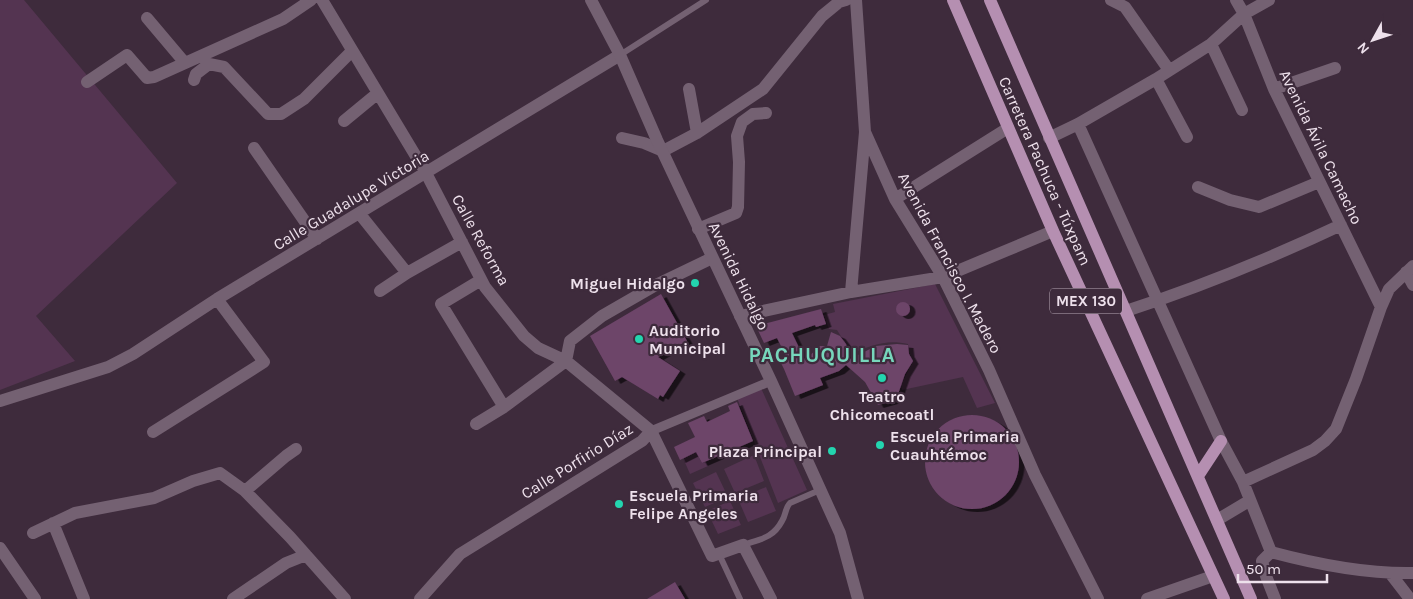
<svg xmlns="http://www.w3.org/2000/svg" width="1413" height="599" font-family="Karla,sans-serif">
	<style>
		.green { fill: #543451 }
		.building { fill: #6d4469; filter: url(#shadow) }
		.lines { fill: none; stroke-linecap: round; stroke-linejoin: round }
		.service { stroke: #746172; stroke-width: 6 }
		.pedestrian { stroke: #746172; stroke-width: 9 }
		.minor { stroke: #746172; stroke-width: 12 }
		.tertiary { stroke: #746172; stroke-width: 12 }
		.primary { stroke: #b58fb1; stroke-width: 12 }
		.poi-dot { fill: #23d5af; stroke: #3e2b3c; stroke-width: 2 }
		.labels { text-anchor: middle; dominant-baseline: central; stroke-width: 4.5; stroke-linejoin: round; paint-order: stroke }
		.shield { fill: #3e2b3c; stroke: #b9aab7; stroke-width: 1 }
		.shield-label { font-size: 15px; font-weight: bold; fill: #eee1ec }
		.street-label { font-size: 16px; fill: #eee1ec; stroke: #3e2b3c }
		.poi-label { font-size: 16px; font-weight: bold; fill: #eee1ec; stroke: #3e2b3c; text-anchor: start }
		.district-label { font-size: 21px; font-weight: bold; letter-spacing: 1px; fill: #77d7bc; stroke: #3e2b3c }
	</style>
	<defs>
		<filter id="shadow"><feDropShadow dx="5.5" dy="3" stdDeviation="0" flood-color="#0009"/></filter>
	</defs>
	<rect width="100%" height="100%" fill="#3e2b3c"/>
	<path class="green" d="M0,0H24L177,183L36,316L75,361L0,390Z
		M935,284L995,403L977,408L963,377L902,390L901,385L913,361L909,354L908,344C887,339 871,345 852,354L837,330L829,329L824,315L835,312L833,304Z
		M761,388L807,490L778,503L737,398Z
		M939 461a34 34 0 1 1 68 0a34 34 0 1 1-68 0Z
		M696,452L702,463L706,462L708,466L690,474L683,458Z
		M754,455L764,481L735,493L724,469Z
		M716,472L728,497L705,507L693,483Z
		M766,487L776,511L748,522L738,499Z
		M730,501L741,525L718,534L707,511Z"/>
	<path class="building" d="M661,294L687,341L658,357L680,371L663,397L660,395L658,399L622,377L615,381L590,336Z
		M896 309a7 7 0 1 1 14 0a7 7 0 1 1-14 0Z
		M821,309L826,324L816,327L815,325L792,333L805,360L820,346H827L831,332L840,336L846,344L850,359L876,346L897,344L908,345L909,354L913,361L905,374L896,400L878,405L865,382L846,365L839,371L820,378L823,385L795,396L784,369L779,359L786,356L777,338L764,343L756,326Z
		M737,402L753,441L702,463L696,452L680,460L674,447L695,437L688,423L704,416L707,422L730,411L728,406Z
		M925 462a47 47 0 1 1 94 0a47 47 0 1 1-94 0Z
		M675,582L685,599H647Z"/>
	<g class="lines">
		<path class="service" d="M620,55L706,0
			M743,545C761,539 773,538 782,521C786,515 785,508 790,503L820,490
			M719,554L740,599"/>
		<path class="pedestrian" d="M651,431L771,381"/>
		<path class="minor" d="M322,0L426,173L485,287L524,336L538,348L566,361L651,431L712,556L743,545L771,599
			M1111,0L1125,7L1169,70
			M1236,0L1244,14L1274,89L1381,307
			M147,18L185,63
			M1211,44L1242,110
			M1156,79L1187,137
			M194,80L196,74L209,64L224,67L268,114H281L304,99L352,51
			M87,82L127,55L147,78L154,77L283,19L311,0
			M689,89L697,133
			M1274,89L1335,68
			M344,121L378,93
			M1078,124L1221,441L1243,482L1271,552
			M865,132L895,199L943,277L989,370L1035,475L1098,599
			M622,138L644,143L663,151L697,133L763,89L822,16L839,2L846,0
			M1049,138L1078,124L1156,79L1211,44L1244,14L1269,0
			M254,148L317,239
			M1198,187L1230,200L1259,207L1319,182
			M895,199L1008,128
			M359,213L407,273
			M698,229L736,213L738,207L739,162L737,136L742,122L753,114L766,113
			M1406,272L1413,285
			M481,280L441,304L504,407
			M380,291L407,273L462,242
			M851,292L865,132L856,0
			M1126,311C1200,287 1271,258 1341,225
			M740,316L851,292L943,277L1053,231
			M0,401L108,367L133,354L217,299L620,55
			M476,424L504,407L566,361L570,341L602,316L654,286L712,258
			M153,432L264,362L217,299
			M1243,482L1313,450L1325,441L1336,429L1356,379L1381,307L1389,289L1413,266
			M245,491L286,456L296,449
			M1217,520L1249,501
			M53,523L84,599
			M33,533L75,513L154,498L193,481L220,473L245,491L290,537L345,599
			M0,548L35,599
			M1271,552C1316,564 1367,574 1413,573
			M1271,552L1262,561L1266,576L1275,599
			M1390,573L1410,599
			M233,599L286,563L306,555
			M420,599L460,554L642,441L651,431
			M1147,599L1213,576"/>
		<path class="tertiary" d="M591,0L620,55L657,140L771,381L840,533L858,599"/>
		<path class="primary" d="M953,0L1053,231L1224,599
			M990,0L1251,599
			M1198,476L1221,441"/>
	</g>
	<g class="poi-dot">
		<circle cx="695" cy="283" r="5"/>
		<circle cx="639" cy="339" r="5"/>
		<circle cx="882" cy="378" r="5"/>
		<circle cx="880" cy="445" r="5"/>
		<circle cx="832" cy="451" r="5"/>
		<circle cx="619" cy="504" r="5"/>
	</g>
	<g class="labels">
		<rect class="shield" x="1050" y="288.5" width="72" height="25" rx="4"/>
		<g class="shield-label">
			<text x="1086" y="301">MEX 130</text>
		</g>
		<g class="street-label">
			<text transform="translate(1321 147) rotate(64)">Avenida Ávila Camacho</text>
			<text transform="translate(1045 171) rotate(66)">Carretera Pachuca - Túxpam</text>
			<text transform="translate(351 200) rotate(-31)">Calle Guadalupe Victoria</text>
			<text transform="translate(481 240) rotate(61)">Calle Reforma</text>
			<text transform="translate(950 263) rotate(62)">Avenida Francisco I. Madero</text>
			<text transform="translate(739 276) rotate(64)">Avenida Hidalgo</text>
			<text transform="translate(577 461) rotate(-32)">Calle Porfirio Díaz</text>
		</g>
		<g class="poi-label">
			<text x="685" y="283" text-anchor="end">Miguel Hidalgo</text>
			<text x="649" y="330">Auditorio<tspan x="649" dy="18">Municipal</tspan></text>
			<text x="882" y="396" text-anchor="middle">Teatro<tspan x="882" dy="18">Chicomecoatl</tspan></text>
			<text x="890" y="436">Escuela Primaria<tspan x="890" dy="18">Cuauhtémoc</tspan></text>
			<text x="822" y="451" text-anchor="end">Plaza Principal</text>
			<text x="629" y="495">Escuela Primaria<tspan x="629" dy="18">Felipe Angeles</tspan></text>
		</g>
		<g class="district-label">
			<text x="822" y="355">PACHUQUILLA</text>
		</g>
	</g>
	<g transform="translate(1373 40) rotate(230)" stroke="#3e2b3c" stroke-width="4" paint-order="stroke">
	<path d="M0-4L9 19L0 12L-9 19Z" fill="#eee1ec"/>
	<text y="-8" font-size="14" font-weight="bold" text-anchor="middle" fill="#eee1ec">N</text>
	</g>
	<path d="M1238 574v8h89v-8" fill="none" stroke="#eee1ec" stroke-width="2.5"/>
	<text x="1246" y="574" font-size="15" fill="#eee1ec" stroke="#3e2b3c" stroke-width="4" paint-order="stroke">50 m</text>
</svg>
